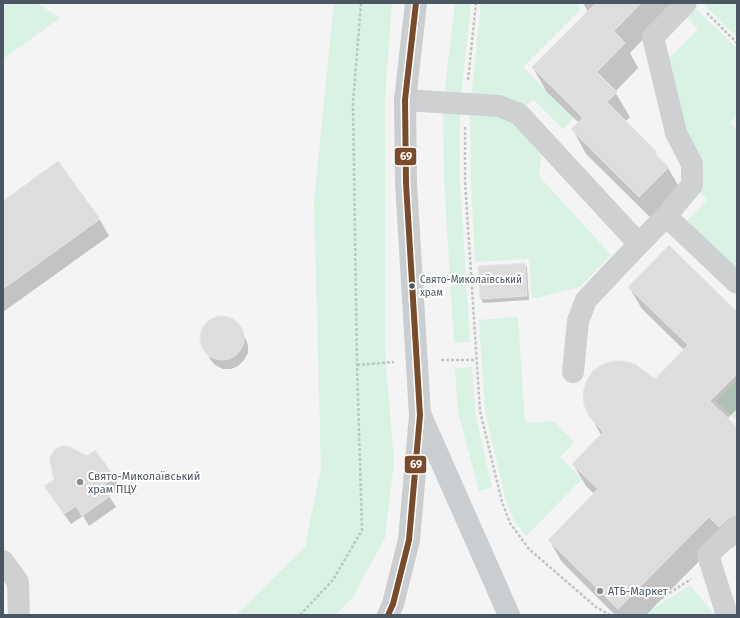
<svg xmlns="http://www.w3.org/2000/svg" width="740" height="618" font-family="'Fira Sans',sans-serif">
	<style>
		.green { fill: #d9f2e3 }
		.shadow { fill: #0003 }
		.building { fill: #ddddde; stroke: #e5e6e7 }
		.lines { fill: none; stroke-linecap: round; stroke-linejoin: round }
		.path { stroke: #bcc7c4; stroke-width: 2.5; stroke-dasharray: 3 2; stroke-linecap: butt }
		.minor { stroke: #ced0d2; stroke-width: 22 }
		.major { stroke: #caced1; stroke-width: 22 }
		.bus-1-casing { stroke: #fff; stroke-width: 9 }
		.bus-1 { stroke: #7a4b2a; stroke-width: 6 }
		.bus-dot { fill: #4a5661; stroke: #fff; stroke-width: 1.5 }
		.poi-dot { fill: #868d94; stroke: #fff; stroke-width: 1.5 }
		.labels { text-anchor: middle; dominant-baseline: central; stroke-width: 4; stroke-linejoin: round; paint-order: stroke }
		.bus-label { font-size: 10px; fill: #4a5661; stroke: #fff; text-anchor: start }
		.poi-label { font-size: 11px; fill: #4a5661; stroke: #fff; text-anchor: start }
		.line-badge { stroke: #fff; stroke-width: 1.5 }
		.badge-label { font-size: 11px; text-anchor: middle; font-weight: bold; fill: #fff }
	</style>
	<rect width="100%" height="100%" fill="#f4f4f4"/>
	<path class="green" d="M9,3H37L60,18L3,59V7Z
		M334,3H392L385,98V353L394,462L385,538L352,598L335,615H236L305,547L321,468L314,202Z
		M455,3H471L461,98L444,97Z
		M481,3H576L581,9L523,67L574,118L563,129L533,99L523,109L471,98Z
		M702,3H737V37Z
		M696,9L737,48V115L730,123L737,129V273L685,223L707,200L697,189L669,58L698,29L687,18Z
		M443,109L460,110V181L470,342L454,343L444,181Z
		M470,111L515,119L542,149L539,176L611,255L580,287L532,299L529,259L475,262L471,180Z
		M518,317L525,423L553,421L575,442L560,457L582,479L526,536L514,521L506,501L485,411L479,320Z
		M472,367L475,412L492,487L479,491L458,412L455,368Z
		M737,380V421L716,401Z
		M690,585L715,615H643Z"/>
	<path class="shadow" d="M583,3H681L657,25L630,53L638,68L615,92L630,117L625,122L655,152L661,162L668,168L682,192L654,221L586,154L573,130L579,123L547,92L533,68L588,12Z
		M58,163L100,220L109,236L3,312V203Z
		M525,264L527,268L529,300L483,303L481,298Z
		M629,287L737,313V409L727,419L737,429V544L732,548L722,538L646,615H615L562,562L549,540L594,494L586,486L573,464L601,435L590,415L655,380L684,350L642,309Z
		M218,318H226L233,321L239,327L245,337L248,345V353L244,360L238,366L231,369H223L215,365L210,359L201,342V334L205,327L210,321Z
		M95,451L114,478L120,488L109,496L116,507L89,526L83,516L71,524L52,497L46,487Z"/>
	<path class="building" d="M596,3H641L614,31L625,43L597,72L617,92L607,102L656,151L654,153L669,167L639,197L571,129L583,118L532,67Z
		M58,161L100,219L3,289V201Z
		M669,245L737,312V374L710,401L737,427V515H734L729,518L719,527L709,517L618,609L548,540L598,489L572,464L603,432L589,416L584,405L583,393L586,382L592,372L601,365L613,361H624L635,364L655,379L688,345L628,287Z
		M525,263L527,296L480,299L478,266Z
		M200 338a22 22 0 1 1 44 0a22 22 0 1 1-44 0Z
		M61,446H65L70,447L87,456L95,450L115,477L103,485L110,496L82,516L76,506L64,514L44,486L54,480L50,461V457L54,450Z"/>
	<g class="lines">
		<path class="path" d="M707,13L737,43
			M468,80L476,3
			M465,127V181L480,411L502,502L510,523L529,549L596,607L610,615
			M441,360H476
			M357,365L394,362
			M300,615L333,580L362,530L357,365L353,103L361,3
			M636,615L691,579"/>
		<path class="minor" d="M405,100L499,106L519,114L639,244L666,216L692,185V164L676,133L653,37L686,3
			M666,216L737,283
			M573,372L578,321L586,300L639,244
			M3,561L18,582L19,615
			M727,615L708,555L737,527"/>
		<path class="major" d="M421,416L509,615
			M388,615L393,604L409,540L420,415L406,183L405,100L416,3"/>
		<defs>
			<path id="bus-1" d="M388,615L393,604L409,540L420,415L406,183L405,100L416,3"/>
		</defs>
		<use href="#bus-1" class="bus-1-casing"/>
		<use href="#bus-1" class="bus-1"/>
	</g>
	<circle class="bus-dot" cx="412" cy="286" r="3.5"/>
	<g class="poi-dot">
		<circle cx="80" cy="482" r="4"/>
		<circle cx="600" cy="591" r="4"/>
	</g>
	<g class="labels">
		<g class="bus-label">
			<text x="420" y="280">Свято-Миколаївський<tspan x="420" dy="13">храм</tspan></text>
		</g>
		<g class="poi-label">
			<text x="88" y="476">Свято-Миколаївський<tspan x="88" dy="13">храм ПЦУ</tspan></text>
			<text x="608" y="591">АТБ-Маркет</text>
		</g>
	</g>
	<g class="line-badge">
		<rect x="394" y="147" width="23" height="19" rx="4" fill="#7a4b2a"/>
		<rect x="404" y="455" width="23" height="19" rx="4" fill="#7a4b2a"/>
	</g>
	<g class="badge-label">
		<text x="406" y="160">69</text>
		<text x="416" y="468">69</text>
	</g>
	<rect width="740" height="618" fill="none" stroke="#4a5661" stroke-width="8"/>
</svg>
